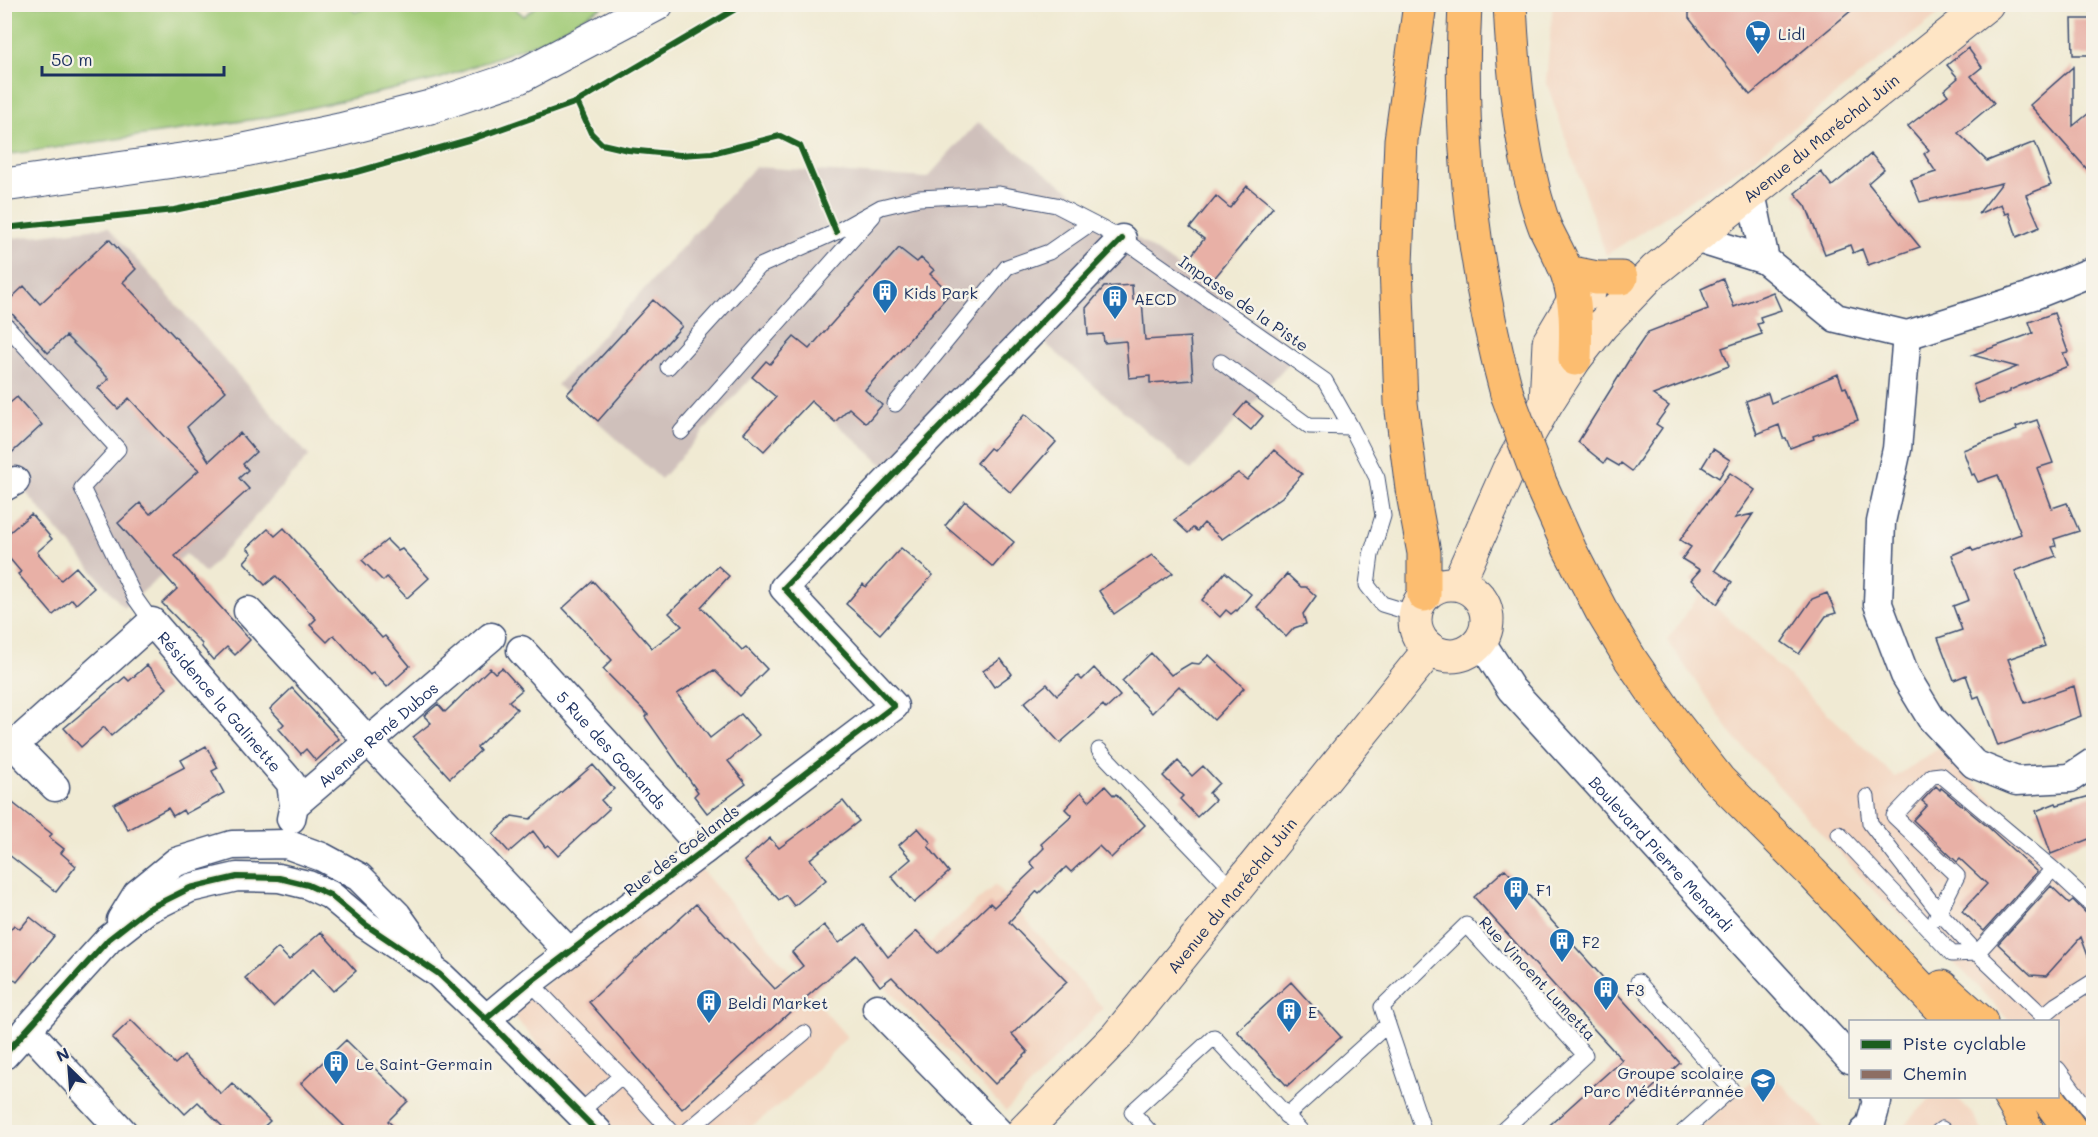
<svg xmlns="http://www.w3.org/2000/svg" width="2098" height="1137" font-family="Mali,sans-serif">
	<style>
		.built { fill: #f3d4bf }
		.industrial { fill: #cfc0bb }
		.green { fill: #a1cb77; stroke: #5e7d6a; stroke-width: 1.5 }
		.building { fill: #e8b0a6 }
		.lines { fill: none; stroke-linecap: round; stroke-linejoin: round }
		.service-casing { stroke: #3b4b70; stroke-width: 17 }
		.minor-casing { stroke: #3b4b70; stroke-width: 31 }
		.tertiary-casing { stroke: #3b4b70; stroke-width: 35 }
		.secondary-casing { stroke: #3b4b70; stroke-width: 35 }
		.primary-casing { stroke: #3b4b70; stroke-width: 35 }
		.service { stroke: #fff; stroke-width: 15 }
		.minor { stroke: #fff; stroke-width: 28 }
		.tertiary { stroke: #fff; stroke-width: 33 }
		.secondary { stroke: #fee5c5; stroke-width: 33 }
		.primary { stroke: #fcbd6f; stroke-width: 33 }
		.primary-bridge-casing { stroke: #3b4b70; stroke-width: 35; stroke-linecap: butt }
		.primary-bridge { stroke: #fcbd6f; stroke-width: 33 }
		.quiet { stroke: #8d6e63; stroke-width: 4.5; stroke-dasharray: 9 4.5; stroke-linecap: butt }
		.cycleway-casing { stroke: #f7f3e8; stroke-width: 10 }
		.cycleway { stroke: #1b5e20; stroke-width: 6 }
		.labels { text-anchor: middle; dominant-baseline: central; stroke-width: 5; stroke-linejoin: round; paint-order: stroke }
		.poi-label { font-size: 16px; fill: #1b2f5e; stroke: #f7f3e8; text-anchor: start }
		.street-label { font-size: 16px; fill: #1b2f5e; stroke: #f7f3e8 }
	</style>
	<rect width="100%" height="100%" fill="#f7f3e8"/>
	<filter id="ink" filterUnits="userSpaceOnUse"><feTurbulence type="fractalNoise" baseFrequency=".0167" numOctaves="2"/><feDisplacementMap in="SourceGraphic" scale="12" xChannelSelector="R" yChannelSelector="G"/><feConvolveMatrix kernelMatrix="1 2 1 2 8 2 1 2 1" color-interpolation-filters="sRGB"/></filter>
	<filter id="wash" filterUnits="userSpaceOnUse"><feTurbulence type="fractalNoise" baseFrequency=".008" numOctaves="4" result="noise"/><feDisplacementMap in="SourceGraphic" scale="24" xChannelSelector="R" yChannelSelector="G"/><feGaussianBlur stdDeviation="1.35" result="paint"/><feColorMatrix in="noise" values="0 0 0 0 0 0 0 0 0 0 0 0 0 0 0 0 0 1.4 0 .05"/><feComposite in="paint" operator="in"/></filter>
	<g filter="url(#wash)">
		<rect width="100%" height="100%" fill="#f0ead3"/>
		<path class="built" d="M1553,5H1950L1750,162L1606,255L1546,81Z
			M1701,593L1895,777L1939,748L2093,900V1132H2089L2058,1086V1022L2009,1021L1964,972L1876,893L1733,736L1667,640Z
			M698,866L847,1037L786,1100L744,1132H616L510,1012Z
			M995,885L1103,1008L1006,1111L886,988L902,968Z
			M1766,1068L1827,1132H1697L1758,1075Z
			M1933,1096L1956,1097L1974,1116L1983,1132H1897Z"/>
		<path class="industrial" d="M978,122L1052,178L1299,352L1191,470L1022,323L890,471L785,378L770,392L752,377L661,479L557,385L755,167L927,178Z
			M108,227L309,456L205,573L186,554L124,608L23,489L5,501V239Z"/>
		<path class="green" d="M348,5L355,12L377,4L511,5L524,16L538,5H605L544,40L439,79L264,118L5,155V5Z"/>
		<g id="blocks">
			<path class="building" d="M1689,4H1859L1750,95L1689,18Z
				M2072,19H2094V55H2073Z
				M1968,48L1982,67L1971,76L1994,103L1958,133L1987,161L2035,142L2051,185L2026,195L2040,227L2017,237L2009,213L2005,214L2001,204L1978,214L2002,183L1920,202L1911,180L1936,172L1924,154L1929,150L1908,126L1948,95L1944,90L1958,78L1947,65Z
				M2073,67V126L2094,109V177L2030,105Z
				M1871,154L1884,169L1868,183L1920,247L1868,265L1862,249L1853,253L1850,245L1825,254L1806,206L1795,193L1821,172L1832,186Z
				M1247,186L1273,207L1212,281L1188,260L1204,239L1190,228L1216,196L1230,208Z
				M109,239L136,269L123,282L226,391L187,427L209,461L240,433L256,452L243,464L248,470L239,478L249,489L175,556L250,640L235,655L227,647L213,660L202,647V644L162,603L177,589L118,523L140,503L150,514L199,470L170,443L129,398L118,409L98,388L109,379L66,336L48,353L4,305L24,286L40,304Z
				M899,248L917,262L921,258L934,270L930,274L950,293L865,390L882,405L866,423L849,408L835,422L811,401L764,451L744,433L776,397L752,377L766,361L770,364L794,337L809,349Z
				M1723,279L1734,307L1773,292L1781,310L1760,317L1762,323L1757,324L1762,334L1722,348L1729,366L1653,395L1669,406L1656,424L1662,428L1632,471L1621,463L1619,466L1607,459L1604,463L1578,442L1629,360L1648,332L1708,309L1701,289Z
				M1132,285L1133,300L1142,299L1145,340L1190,337L1193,380L1150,383V376L1129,378L1126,341L1104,343L1103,334L1088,335L1086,308L1104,287Z
				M653,300L682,326L598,421L567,394Z
				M2054,313L2068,352L2063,353L2068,366L2010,390V392L1979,403L1973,385L2017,367L1972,355L2033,333L2029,322Z
				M1838,374L1843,388L1846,387L1858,420L1813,436L1814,439L1790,448L1786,438H1783L1779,425L1757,434L1746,401L1768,393L1771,403Z
				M17,397L42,425L4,460V408Z
				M1246,402L1263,416L1251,430L1234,416Z
				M1025,414L1056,442L1011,493L977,463L990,448L993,450Z
				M2037,420L2053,463L2037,468L2052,508L2067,503L2079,531L2054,539L2056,546L2052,547L2056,556L2015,571L2045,646L2008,659L2025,703L2074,686L2081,716L1998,746L1979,696L1974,698L1966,675L1954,680L1938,638L1962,630L1953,606L1969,600L1952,555L1971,547L1973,551L2021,534L1998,475L1978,482L1974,474L1972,475L1963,450L2017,430L2016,427Z
				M1713,449L1730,460L1719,478L1702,467Z
				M1274,450L1302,474L1282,497L1222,539L1204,523L1197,531L1193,528L1188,533L1174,520L1238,473L1247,480Z
				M1730,473L1755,490L1735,518L1753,514L1715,570L1732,582L1717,604L1691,580L1700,570L1682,559L1691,547L1680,540L1702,509Z
				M965,501L1014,542L993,567L945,526Z
				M31,514L52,539L37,552L61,580L76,567L94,588L76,604L72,599L53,615L18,574L21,572L4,552V537Z
				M284,528L382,638L385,636L410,666L387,687L373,672L370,675L334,635L327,642L310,625L316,619L276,576L265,585L244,562L252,553L247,548L268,529L275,536Z
				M387,540L398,551L402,549L429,578L407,598L387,577L383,581L362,560Z
				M901,548L933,575L880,634L846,604L863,584L866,587Z
				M1152,555L1173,573L1114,614L1099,591Z
				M718,566L729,576L701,607L742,650L746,647L767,669L740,696L714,670L677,694L710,738L741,714L759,735L728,761L746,784L707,813L694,796L698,792L645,717L648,715L603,669L612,660L563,608L593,581L652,648L682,626L669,613Z
				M1225,572L1251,594L1237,611L1236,610L1231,614L1226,610L1220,617L1202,600Z
				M1287,574L1301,587H1306L1316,596L1303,614L1306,624L1294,628L1286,637L1257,607Z
				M1827,593L1836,613L1826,616L1799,654L1782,642L1812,599Z
				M1151,653L1171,675L1191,663L1199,664L1209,655L1244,688L1214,720L1179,686L1152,713L1122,681Z
				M1001,659L1012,674L994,687L983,671Z
				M147,665L167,688L111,736L104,727L81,747L64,728L125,677L129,681Z
				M490,668L495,673L502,668L522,690L509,701L517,709L477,747L480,751L450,778L413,737L431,723L424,716L438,704L445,712Z
				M1094,668L1120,696L1106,709L1103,705L1060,743L1024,703L1047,684L1057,695L1078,676L1082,680Z
				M292,688L339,739L316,761L306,749L301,754L279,729L284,724L270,709Z
				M206,746L218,768L212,771L224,793L185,814L183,810L173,816L168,808L128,830L114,804L185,767L181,760Z
				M1178,761L1192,776L1203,766L1219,783L1209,793L1215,800L1197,817L1180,799L1183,796L1163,776Z
				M593,765L614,789L601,800L609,809L558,856L548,845L545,847L533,831L509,852L493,834L512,816L530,819Z
				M1105,786L1114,796L1116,794L1145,825L1111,858L1099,846L1071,872L1066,867L1039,893L1037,891L1009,922L1067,982L1012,1034L1028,1052L995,1084L892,977L880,986L856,955L819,986L682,1109L589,1002L696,904L775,989L803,966L792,952L824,925L839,943L864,925L888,957L917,931L938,953L990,903L994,907L1035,868L1030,862L1044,848L1041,844L1072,816L1065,809L1081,792L1089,801Z
				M1936,786L1940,790L1941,788L1988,827L2037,872L1984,931L1962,911L1987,884L1960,859L1957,862L1913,820L1927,805L1922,801Z
				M2094,795V837L2051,854L2036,811L2056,803L2057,805Z
				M4,796L52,834L49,837L64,849L61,853L76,866L56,892L4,851Z
				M843,801L859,821L810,859L826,880L794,906L786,895L779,900L744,861L770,838L779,848Z
				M918,828L931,843L928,846L949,872L914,903L891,876L911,859L899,845Z
				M1505,869L1680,1063L1604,1132H1542L1622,1060L1474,897Z
				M2051,886L2069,903L2073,900L2087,914L2094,917V963L2091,964L2081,937L2046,976L2031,975L1998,944Z
				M30,917L54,936L17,982L4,971V937L14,925L20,929Z
				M321,932L356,971L333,991L313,969L273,1007L245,978L278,948L289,960Z
				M1291,982L1341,1037L1287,1086L1237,1031Z
				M131,1020L175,1064L184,1056L221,1094L232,1083L270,1121L258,1132H228L198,1102L185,1114L112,1038Z
				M346,1040L408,1101L388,1121L399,1132H350L301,1083Z"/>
		</g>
	</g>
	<g filter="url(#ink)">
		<use href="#blocks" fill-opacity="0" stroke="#3b4b70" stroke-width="1.5"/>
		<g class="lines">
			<defs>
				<path id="service" d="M4,323L118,449L82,488L135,598L152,622
					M1221,362L1309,426L1351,427
					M668,367L760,266L836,232L881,207L919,198L999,194L1056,205L1122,239L1325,381L1351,427L1377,478L1383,516L1371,555L1367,585L1382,604L1415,614
					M895,404L1007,267L1049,252L1091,223
					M681,432L873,216
					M1099,750L1234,891
					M1839,834L1952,954L1977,953L1939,912L1870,823L1867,797
					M1936,918L1957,876L1894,816L1932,776L1941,775L2053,869
					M530,982L621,1076
					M1638,982L1731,1089L1683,1132
					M2043,1016L1977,953L2053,869L2094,907
					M2042,1022L2043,1016L2056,1005L2094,981
					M2058,1069L2094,1118
					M580,1112L621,1076L672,1132
					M1286,1116L1388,1024
					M686,1132L804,1033
					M1150,1132L1132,1112L1214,1037L1302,1132
					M1424,1132L1382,1007L1466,925L1585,1055L1501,1132
					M1938,1132L1942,1129L1946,1132"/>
				<g id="minor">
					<path d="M1751,193L1765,260L1836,318L1907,335L2034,295L2094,271"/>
					<path d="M1695,238L1765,260"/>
					<path d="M1907,335L1897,449L1881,522L1878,604L1905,675L1931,718L1974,764L2016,781L2070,778L2094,762"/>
					<path d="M4,487L15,481"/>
					<path d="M248,611L369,742L569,952"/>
					<path id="s1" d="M1481,642L1511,689L1850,1059"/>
					<path id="s2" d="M521,650L704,850"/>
					<path id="s3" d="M55,787L14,745L152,622L291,783L294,805"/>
					<path id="s4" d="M291,819L294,805L491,637"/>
					<path d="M121,920L137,894L176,862L232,845L286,844L322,857L359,877L397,915L429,960"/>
					<path d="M877,1008L998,1132"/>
					<path d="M486,1019L530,982L894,706L784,588L1122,239"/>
					<path d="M27,1029L123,1132"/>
					<path d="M4,1055L109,939L146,910L190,888L237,877L279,878L308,885L330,895L366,925L439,974L486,1019L598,1132"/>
					<path d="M1864,1132L1870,1127L1877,1101L1875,1096"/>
				</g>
				<path id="tertiary" d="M4,185L230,153L340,130L430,107L519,77L657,4"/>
				<g id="secondary">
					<path d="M1546,402L1549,342L1574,300L1589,293"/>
					<circle cx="1451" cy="620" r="36"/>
					<path id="s5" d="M1458,584L1508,471L1546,404L1575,359L1602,325L1655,270L1987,4"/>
					<path id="s6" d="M1023,1132L1117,1036L1430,649"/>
				</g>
				<path id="primary" d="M1420,4L1401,140L1396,265L1401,403L1412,489L1424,553V595
					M1465,4C1458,138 1472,265 1507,394
					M1510,4C1513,69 1519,134 1535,196C1538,206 1541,217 1545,227C1552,242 1561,257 1567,273C1577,301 1576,330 1575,359
					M1567,272L1597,278H1621
					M1541,485L1570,550L1601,610L1631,660L1672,720L1719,780L1811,872L1953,1022
					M1942,987L1981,1022
					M2009,1096L2018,1111L2028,1132
					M2046,1096L2072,1132"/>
			</defs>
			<use href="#service" class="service-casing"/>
			<use href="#minor" class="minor-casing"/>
			<use href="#tertiary" class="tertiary-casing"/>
			<use href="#secondary" class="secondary-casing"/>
			<use href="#primary" class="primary-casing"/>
			<use href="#service" class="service"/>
			<use href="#minor" class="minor"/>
			<use href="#tertiary" class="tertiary"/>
			<use href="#secondary" class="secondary"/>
			<use href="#primary" class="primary"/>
			<defs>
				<path id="primary-bridge" d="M1507,394L1541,485"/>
			</defs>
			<use href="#primary-bridge" class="primary-bridge-casing"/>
			<use href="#primary-bridge" class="primary-bridge"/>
			<path class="quiet" d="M4,18L15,4"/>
			<defs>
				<path id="cycleway" d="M577,102L591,133L602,144L628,150L680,155L712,153L780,136L800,146L836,232
					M4,228L174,210L356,172L475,138L577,102L744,4
					M486,1019L530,982L894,706L784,588L1122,239
					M4,1055L109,939L146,910L190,888L237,877L279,878L308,885L330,895L366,925L439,974L486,1019L598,1132"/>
			</defs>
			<use href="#cycleway" class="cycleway-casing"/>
			<use href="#cycleway" class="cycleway"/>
		</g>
	</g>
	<defs>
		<symbol id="supermarket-pin" viewBox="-11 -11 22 30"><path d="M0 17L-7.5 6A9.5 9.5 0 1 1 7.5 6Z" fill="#1f6fb2" stroke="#f7f3e8"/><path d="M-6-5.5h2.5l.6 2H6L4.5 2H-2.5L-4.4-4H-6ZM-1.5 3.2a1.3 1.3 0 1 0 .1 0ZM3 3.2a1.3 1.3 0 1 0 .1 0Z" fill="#fff"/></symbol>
		<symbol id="building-pin" viewBox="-11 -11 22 30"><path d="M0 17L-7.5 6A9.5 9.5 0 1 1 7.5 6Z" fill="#1f6fb2" stroke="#f7f3e8"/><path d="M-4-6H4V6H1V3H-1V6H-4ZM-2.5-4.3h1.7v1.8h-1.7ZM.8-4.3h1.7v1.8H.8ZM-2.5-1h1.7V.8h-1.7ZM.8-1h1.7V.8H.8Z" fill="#fff"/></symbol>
		<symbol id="school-pin" viewBox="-11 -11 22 30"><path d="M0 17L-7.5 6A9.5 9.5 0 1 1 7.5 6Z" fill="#1f6fb2" stroke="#f7f3e8"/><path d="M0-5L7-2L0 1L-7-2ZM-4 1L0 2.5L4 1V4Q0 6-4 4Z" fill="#fff"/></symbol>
	</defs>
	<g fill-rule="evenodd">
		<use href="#supermarket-pin" x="1743" y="18" width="30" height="40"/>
		<use href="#building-pin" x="870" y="277" width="30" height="40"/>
		<use href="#building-pin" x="1100" y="283" width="30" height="40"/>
		<use href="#building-pin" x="1501" y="874" width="30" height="40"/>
		<use href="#building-pin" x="1547" y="926" width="30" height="40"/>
		<use href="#building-pin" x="1591" y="974" width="30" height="40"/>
		<use href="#building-pin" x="694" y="987" width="30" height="40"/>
		<use href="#building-pin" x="1274" y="996" width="30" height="40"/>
		<use href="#building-pin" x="321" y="1048" width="30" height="40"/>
		<use href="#school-pin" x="1748" y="1066" width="30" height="40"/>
	</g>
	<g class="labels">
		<g class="poi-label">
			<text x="1778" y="33">Lidl</text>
			<text x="904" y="292">Kids Park</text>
			<text x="1134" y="298">AECD</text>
			<text x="1536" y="889">F1</text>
			<text x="1582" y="941">F2</text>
			<text x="1626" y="989">F3</text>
			<text x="728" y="1002">Beldi Market</text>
			<text x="1308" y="1011">E</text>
			<text x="356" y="1063">Le Saint-Germain</text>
			<text x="1744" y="1072" text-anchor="end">Groupe scolaire<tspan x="1744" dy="18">Parc Méditérrannée</tspan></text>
		</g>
		<g class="street-label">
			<text stroke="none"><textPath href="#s5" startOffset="586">Avenue du Maréchal Juin</textPath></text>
			<text transform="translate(1244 303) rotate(35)">Impasse de la Piste</text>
			<text stroke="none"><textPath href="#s3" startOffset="348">Résidence la Galinette</textPath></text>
			<text stroke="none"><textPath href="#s4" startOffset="124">Avenue René Dubos</textPath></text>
			<text stroke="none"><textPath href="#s2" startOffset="135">5 Rue des Goelands</textPath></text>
			<text transform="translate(681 850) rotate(-37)">Rue des Goélands</text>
			<text stroke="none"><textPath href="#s1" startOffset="279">Boulevard Pierre Menardi</textPath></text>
			<text stroke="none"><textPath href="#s6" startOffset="316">Avenue du Maréchal Juin</textPath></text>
			<text transform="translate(1538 978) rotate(47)">Rue Vincent Lumetta</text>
		</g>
	</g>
	<rect width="2098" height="1137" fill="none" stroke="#f7f3e8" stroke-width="24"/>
	<rect x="1849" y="1020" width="210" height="78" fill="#f7f3e8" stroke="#9fa5b1" stroke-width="1.5"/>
	<rect x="1861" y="1040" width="30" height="9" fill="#1b5e20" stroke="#9fa5b1" stroke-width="1.5"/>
	<text x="1903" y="1050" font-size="18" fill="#1b2f5e">Piste cyclable</text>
	<rect x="1861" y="1070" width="30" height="9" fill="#8d6e63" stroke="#9fa5b1" stroke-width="1.5"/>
	<text x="1903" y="1080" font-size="18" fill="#1b2f5e">Chemin</text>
	<g transform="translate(69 1068) rotate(335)" stroke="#f7f3e8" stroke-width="4.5" paint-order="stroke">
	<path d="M0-4.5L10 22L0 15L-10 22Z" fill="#1b2f5e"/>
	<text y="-9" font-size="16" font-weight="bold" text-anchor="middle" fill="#1b2f5e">N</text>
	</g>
	<path d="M42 66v9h182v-9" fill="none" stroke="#1b2f5e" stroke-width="3"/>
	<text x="51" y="66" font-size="18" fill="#1b2f5e" stroke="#f7f3e8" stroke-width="4.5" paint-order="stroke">50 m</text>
</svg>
